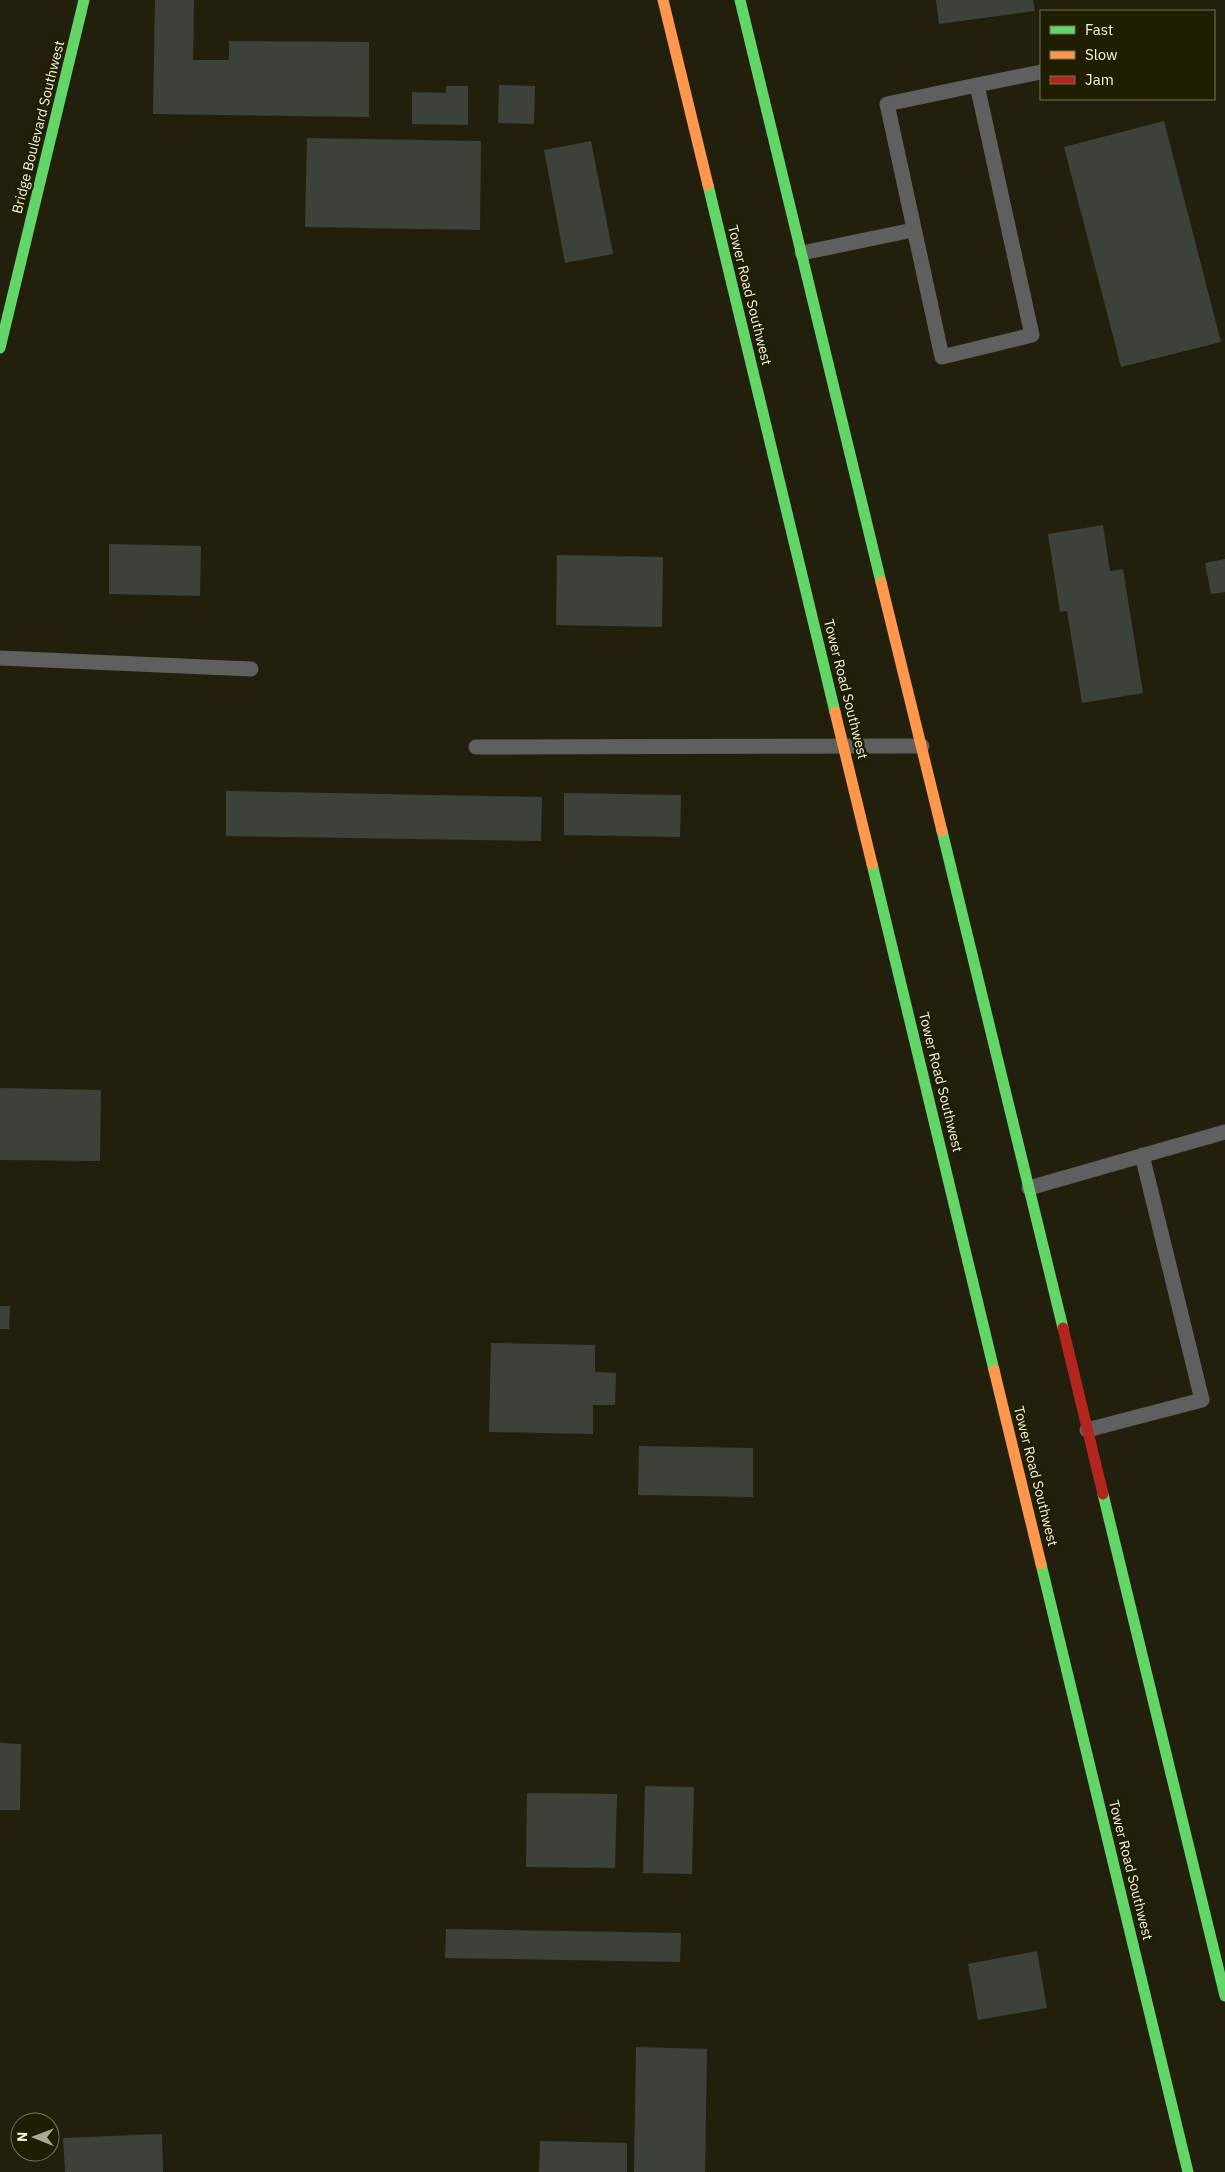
<svg xmlns="http://www.w3.org/2000/svg" width="1225" height="2172" font-family="'IBM Plex Sans',sans-serif">
	<style>
		.building { fill: #3c4139 }
		.lines { fill: none; stroke-linecap: round; stroke-linejoin: round }
		.lane { stroke: #5f5f5f; stroke-width: 15 }
		.fast { stroke: #63d668; stroke-width: 11 }
		.slow { stroke: #ff974d; stroke-width: 11 }
		.jam { stroke: #b3261e; stroke-width: 11 }
		.labels { text-anchor: middle; dominant-baseline: central; stroke-width: 5; stroke-linejoin: round; paint-order: stroke }
		.street-label { font-size: 14px; fill: #f5f5dc; stroke: #201e00 }
	</style>
	<rect width="100%" height="100%" fill="#22200d"/>
	<path class="building" d="M155,0H194L193,60H229V41L369,42V117L153,114Z
		M936,0H1033L1035,11L939,24Z
		M499,85L535,86L534,124L498,123Z
		M446,86H468V125L412,124V92L446,93Z
		M1164,121L1221,342L1121,367L1064,147Z
		M307,138L481,141L480,230L305,227Z
		M591,141L613,254L565,263L544,150Z
		M1103,525L1110,571L1123,569L1143,693L1082,703L1067,611L1060,612L1048,534Z
		M109,544L201,546L200,596L109,594Z
		M557,555L663,557L662,627L556,625Z
		M1225,559V592L1211,594L1205,563Z
		M226,791L542,797L541,841L226,836Z
		M564,793L681,795L680,837L564,835Z
		M0,1088L101,1090L100,1161L0,1160Z
		M0,1306H10L9,1329H0Z
		M491,1343L595,1345V1372L616,1373L615,1405H593V1434L489,1432Z
		M639,1446L753,1448V1497L638,1495Z
		M0,1743L21,1744L20,1810H0Z
		M645,1786L694,1787L692,1874L643,1873Z
		M527,1793L617,1794L615,1868L526,1867Z
		M446,1929L681,1933L680,1962L445,1958Z
		M1037,1951L1047,2008L978,2020L968,1964Z
		M636,2047L707,2049L705,2172H634Z
		M162,2134L163,2172H65L63,2138Z
		M540,2141L627,2143V2172H539Z"/>
	<g class="lines">
		<path class="lane" d="M977,85L1032,335L942,357L887,104Z
			M977,85L1041,72
			M802,253L913,230
			M0,658L251,669
			M476,747L922,746
			M1029,1188L1225,1132
			M1087,1430L1202,1400L1142,1155"/>
		<path class="fast" d="M740,0L881,582
			M708,185L835,712
			M0,348L84,0
			M942,831L1063,1328
			M872,864L994,1370
			M1103,1494L1225,1996
			M1041,1564L1188,2172"/>
		<path class="slow" d="M663,0L708,185
			M881,582L942,831
			M835,712L872,864
			M994,1370L1041,1564"/>
		<path class="jam" d="M1063,1328L1103,1494"/>
	</g>
	<g class="labels">
		<g class="street-label">
			<text transform="translate(38 127) rotate(-76)">Bridge Boulevard Southwest</text>
			<text transform="translate(750 295) rotate(76)">Tower Road Southwest</text>
			<text transform="translate(846 689) rotate(76)">Tower Road Southwest</text>
			<text transform="translate(941 1082) rotate(76)">Tower Road Southwest</text>
			<text transform="translate(1036 1476) rotate(76)">Tower Road Southwest</text>
			<text transform="translate(1131 1870) rotate(76)">Tower Road Southwest</text>
		</g>
	</g>
	<rect x="1040" y="10" width="175" height="90" fill="#201e00" stroke="#757458"/>
	<rect x="1050" y="26" width="25" height="8" fill="#63d668" stroke="#757458"/>
	<text x="1085" y="35" font-size="15" fill="#f5f5dc">Fast</text>
	<rect x="1050" y="51" width="25" height="8" fill="#ff974d" stroke="#757458"/>
	<text x="1085" y="60" font-size="15" fill="#f5f5dc">Slow</text>
	<rect x="1050" y="76" width="25" height="8" fill="#b3261e" stroke="#757458"/>
	<text x="1085" y="85" font-size="15" fill="#f5f5dc">Jam</text>
	<g transform="translate(35 2137) rotate(271)"><circle r="24" fill="#201e00" stroke="#757458"/>
	<path d="M0-4L9 19L0 12L-9 19Z" fill="#abaa94"/>
	<text y="-8" font-size="14" font-weight="bold" text-anchor="middle" fill="#f5f5dc">N</text>
	</g>
</svg>
